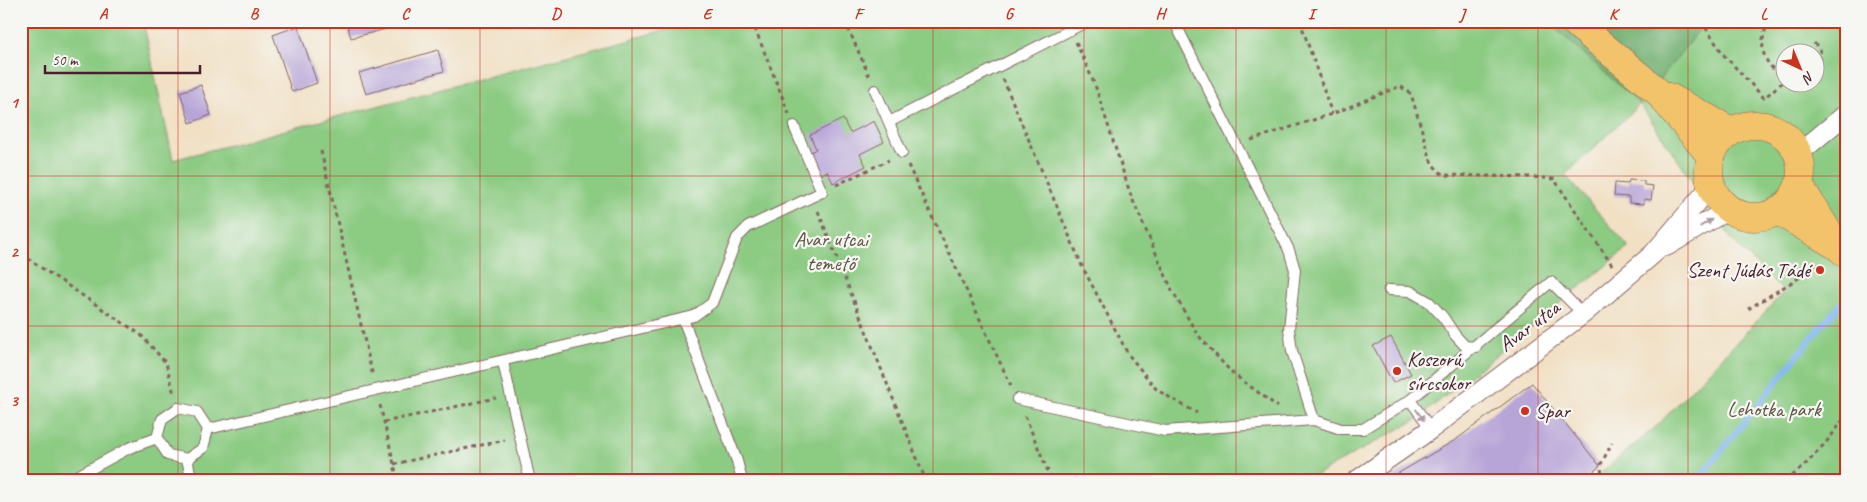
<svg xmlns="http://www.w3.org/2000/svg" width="1867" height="502" font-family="Caveat,sans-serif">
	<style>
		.green { fill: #8bcb82; stroke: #6a7556; fill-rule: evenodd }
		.forest { fill: #70af70; stroke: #5d674e }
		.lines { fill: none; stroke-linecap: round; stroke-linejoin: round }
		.stream { stroke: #84b7f1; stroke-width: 6 }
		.building { fill: #b8a5d8 }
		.service-casing { stroke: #846361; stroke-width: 12 }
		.minor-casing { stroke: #846361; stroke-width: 21 }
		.primary-casing { stroke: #846361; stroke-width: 29 }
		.path { stroke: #846361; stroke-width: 3; stroke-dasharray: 4 4; stroke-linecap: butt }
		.service { stroke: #fff; stroke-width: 10 }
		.minor { stroke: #fff; stroke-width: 19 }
		.primary { stroke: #f2c36a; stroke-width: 28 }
		.oneway { fill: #ae9aa0 }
		.grid { fill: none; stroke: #c8321e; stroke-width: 1; stroke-opacity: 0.55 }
		.poi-dot { fill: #c8321e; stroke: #f6f6f2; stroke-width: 2 }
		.labels { text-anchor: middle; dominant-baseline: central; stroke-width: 4.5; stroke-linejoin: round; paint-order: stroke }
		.park-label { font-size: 21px; fill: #5e5345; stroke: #f6f6f2 }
		.poi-label { font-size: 21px; fill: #4a1f2b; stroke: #f6f6f2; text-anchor: start }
		.street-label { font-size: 21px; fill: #4a1f2b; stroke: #f6f6f2 }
		.neatline { fill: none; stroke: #c8321e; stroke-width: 2 }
		.grid-label { font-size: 16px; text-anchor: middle; font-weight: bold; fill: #c8321e }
	</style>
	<rect width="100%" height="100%" fill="#f6f6f2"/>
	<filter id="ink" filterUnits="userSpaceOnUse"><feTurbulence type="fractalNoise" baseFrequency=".02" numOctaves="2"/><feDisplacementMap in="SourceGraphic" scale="10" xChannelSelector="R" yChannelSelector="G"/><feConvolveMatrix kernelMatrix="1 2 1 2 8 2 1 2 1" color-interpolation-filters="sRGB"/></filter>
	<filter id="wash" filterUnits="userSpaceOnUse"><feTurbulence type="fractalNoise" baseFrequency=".0096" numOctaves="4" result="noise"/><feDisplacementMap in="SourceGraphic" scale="20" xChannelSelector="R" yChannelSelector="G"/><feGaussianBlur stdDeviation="1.12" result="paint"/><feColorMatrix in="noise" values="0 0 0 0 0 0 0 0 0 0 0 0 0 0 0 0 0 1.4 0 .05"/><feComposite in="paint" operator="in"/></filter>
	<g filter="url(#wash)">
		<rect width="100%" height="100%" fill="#f1e0c4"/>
		<path class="green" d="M21,21H143L173,160L688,24V21H1547L1640,103L1706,21H1846V481H1591L1658,425L1784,292L1732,240L1640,104L1565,175L1629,247L1417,419L1305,481H21ZM1784,52H1814V82H1784Z"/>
		<path class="forest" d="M1547,21H1706L1640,104Z"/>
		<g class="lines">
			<path class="stream" d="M1697,481L1818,330L1846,298"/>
		</g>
		<g id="blocks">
			<path class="building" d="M346,21H413V22L351,38Z
				M298,26L317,83L292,92L273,35Z
				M438,50L444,71L366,94L359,73Z
				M201,85L211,115L190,123L180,92Z
				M843,119L850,133L874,121L884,142L860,154L866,166L833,183L827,171L820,175L809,153L816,149L810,135Z
				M1629,180L1644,181V185L1653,186L1651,200L1644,199V204L1629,203V197L1614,196L1615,183L1628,184Z
				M1391,337L1411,374L1393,383L1373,346Z
				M1532,383L1600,466L1582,481H1385L1457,439Z"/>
		</g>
	</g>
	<g filter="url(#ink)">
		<use href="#blocks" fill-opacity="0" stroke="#846361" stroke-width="1"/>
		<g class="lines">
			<defs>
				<path id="service" d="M1174,21L1289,250L1295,270L1289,329L1292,351L1314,420
					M875,90L902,153
					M889,122L1088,21
					M1389,290L1410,291L1429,302L1443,317L1455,335L1465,346L1476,347
					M683,319L737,461L742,481
					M503,362L530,481
					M1017,399L1165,431L1314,420L1341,429H1363L1410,400L1551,282L1583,314
					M1410,400L1431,429
					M178,408L197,412L208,429L203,448L187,459L168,455L157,438L162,419Z
					M208,429L694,316L712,303L737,238L748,227L822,192L794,126
					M187,459L192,481
					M68,481L129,448L157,438"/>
				<path id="minor" d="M1798,154L1846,114
					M1667,246L1729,209
					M1356,481L1431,429L1583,314L1653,254L1711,186"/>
				<path id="primary" d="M1573,21L1657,91L1711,156
					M1669,97L1731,131
					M1709 171a46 46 0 1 1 92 0a46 46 0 1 1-92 0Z
					M1799,185L1835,243
					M1778,211L1837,246L1846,254"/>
			</defs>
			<use href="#service" class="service-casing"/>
			<use href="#minor" class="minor-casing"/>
			<use href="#primary" class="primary-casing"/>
			<path class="path" d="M752,21L789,114
				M845,21L870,78
				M1300,21L1332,114
				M1701,21L1723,54L1764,98L1784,81
				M1769,21C1757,46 1762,63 1784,78
				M1076,42L1095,85L1131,196L1172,290L1197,334L1232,373L1278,407
				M1814,43C1824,52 1822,60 1814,70
				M1003,79L1082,266L1128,354L1157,390L1197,413
				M1251,140L1332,114L1400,86L1411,94L1432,164L1443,175L1531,177L1554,179L1612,265
				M321,151L373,377
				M908,165L1011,386
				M836,185L889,160
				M818,211L926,481
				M21,254L141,335L166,363L174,394
				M1748,309L1820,265
				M380,405L398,481
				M1025,416L1052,481
				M384,422L496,398
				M394,464L505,440
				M1602,481L1601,464L1612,443
				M1786,481C1809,463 1831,439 1846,415"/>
			<use href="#service" class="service"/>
			<use href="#minor" class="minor"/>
			<use href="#primary" class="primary"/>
		</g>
		<defs><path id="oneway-solid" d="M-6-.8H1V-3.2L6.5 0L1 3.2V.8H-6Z" transform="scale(1.25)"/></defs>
		<g class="oneway">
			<use href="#oneway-solid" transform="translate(1706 223) rotate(-31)"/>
			<use href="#oneway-solid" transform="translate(1420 415) rotate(54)"/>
		</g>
	</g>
	<path class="grid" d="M178,21V481M330,21V481M480,21V481M632,21V481M782,21V481M933,21V481M1084,21V481M1236,21V481M1386,21V481M1538,21V481M1688,21V481M21,176H1846M21,326H1846"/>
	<g class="poi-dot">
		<circle cx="1820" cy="270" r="5"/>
		<circle cx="1397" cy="371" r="5"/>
		<circle cx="1525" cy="411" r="5"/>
	</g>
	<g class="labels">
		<g class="park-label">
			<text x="831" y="239">Avar utcai<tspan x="831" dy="24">temető</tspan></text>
			<text x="1774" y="409">Lehotka park</text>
		</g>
		<g class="poi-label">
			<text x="1810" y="270" text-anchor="end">Szent Júdás Tádé</text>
			<text x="1407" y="359">Koszorú,<tspan x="1407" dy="24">sírcsokor</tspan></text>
			<text x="1535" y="411">Spar</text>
		</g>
		<g class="street-label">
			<text transform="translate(1529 326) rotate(-37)">Avar utca</text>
		</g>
	</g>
	<rect width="1867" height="502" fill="none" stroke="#f6f6f2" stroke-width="55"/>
	<g transform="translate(1800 68) rotate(136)"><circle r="24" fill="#f6f6f2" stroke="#b1a0a2"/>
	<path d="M0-4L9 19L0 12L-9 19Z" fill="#c8321e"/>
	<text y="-8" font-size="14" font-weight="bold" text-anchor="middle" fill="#4a1f2b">N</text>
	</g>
	<path d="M45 65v8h155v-8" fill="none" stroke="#4a1f2b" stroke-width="2.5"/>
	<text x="52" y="65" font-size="15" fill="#4a1f2b" stroke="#f6f6f2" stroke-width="4" paint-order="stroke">50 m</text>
	<rect x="28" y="28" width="1812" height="446" class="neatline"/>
	<g class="grid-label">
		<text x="103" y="19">A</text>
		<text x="254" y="19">B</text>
		<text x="405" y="19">C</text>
		<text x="556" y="19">D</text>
		<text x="707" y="19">E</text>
		<text x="858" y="19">F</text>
		<text x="1009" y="19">G</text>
		<text x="1160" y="19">H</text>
		<text x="1311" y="19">I</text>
		<text x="1462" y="19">J</text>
		<text x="1613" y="19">K</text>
		<text x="1764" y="19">L</text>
		<text x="14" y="108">1</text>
		<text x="14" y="257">2</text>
		<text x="14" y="406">3</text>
	</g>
</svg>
